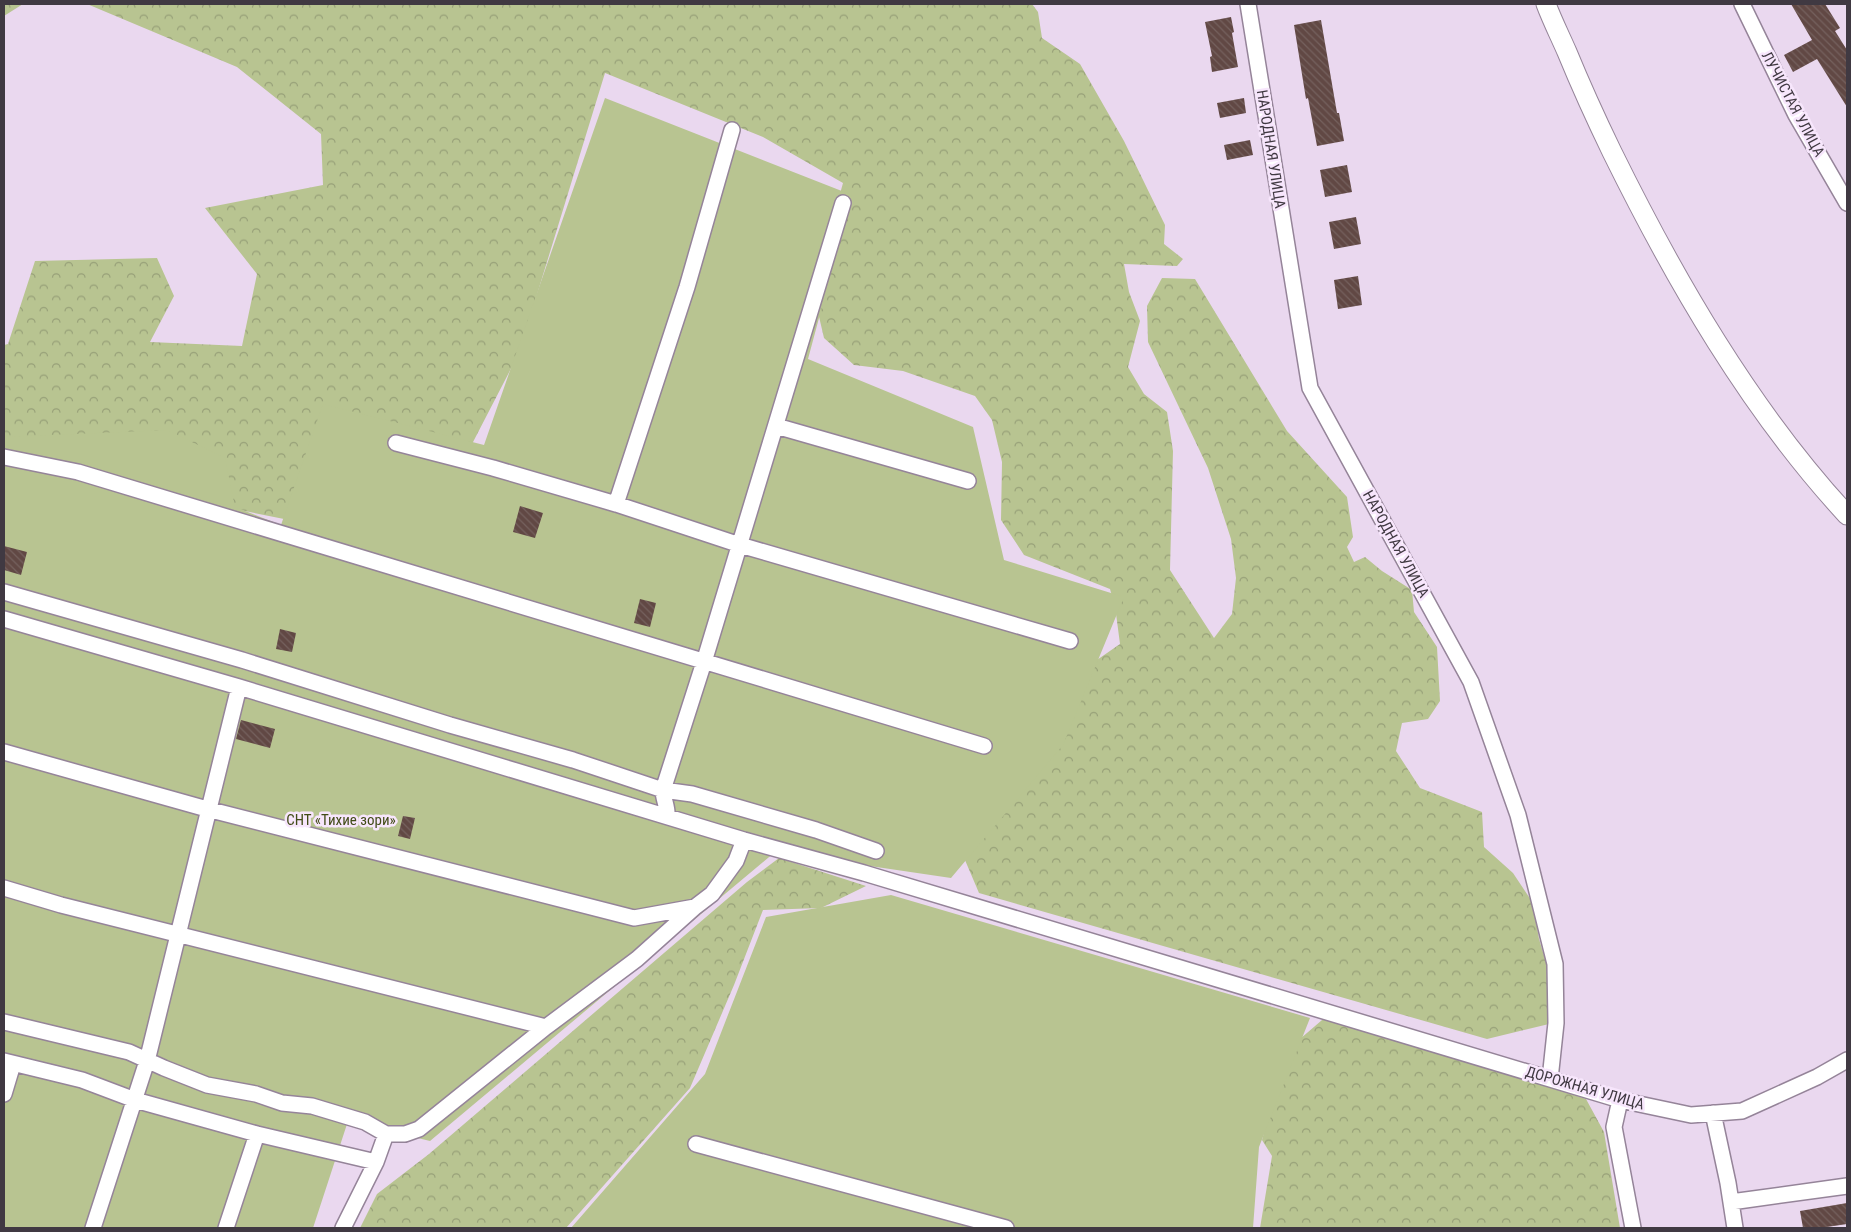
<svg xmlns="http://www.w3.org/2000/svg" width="1851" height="1232" font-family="'Roboto Condensed',sans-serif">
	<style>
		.forest { fill: url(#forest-crowns) }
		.green { fill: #b8c491 }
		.building { fill: url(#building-back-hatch) }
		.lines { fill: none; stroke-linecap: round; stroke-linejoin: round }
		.minor-casing { stroke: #958499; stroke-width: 18 }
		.major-casing { stroke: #958499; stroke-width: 21 }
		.minor { stroke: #fff; stroke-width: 15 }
		.major { stroke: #fff; stroke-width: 19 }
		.labels { text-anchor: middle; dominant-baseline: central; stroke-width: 5; stroke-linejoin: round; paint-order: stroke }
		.street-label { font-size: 15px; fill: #403942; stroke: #f7e6fc }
		.park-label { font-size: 15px; fill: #424c18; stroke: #f7e6fc }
	</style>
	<defs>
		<pattern id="forest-crowns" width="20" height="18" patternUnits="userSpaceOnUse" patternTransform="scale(1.25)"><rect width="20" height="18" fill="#b8c491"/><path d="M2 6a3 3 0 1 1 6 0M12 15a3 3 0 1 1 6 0" fill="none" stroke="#97a078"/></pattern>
		<pattern id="building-back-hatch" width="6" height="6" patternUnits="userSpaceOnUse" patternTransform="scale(1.25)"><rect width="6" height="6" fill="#614844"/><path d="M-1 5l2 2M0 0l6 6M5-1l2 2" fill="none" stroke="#75615e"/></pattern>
	</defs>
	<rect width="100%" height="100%" fill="#ead8ef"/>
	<path class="forest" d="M4,4H23L4,16Z
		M87,4H1032L1038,12L1042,38L1080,64L1124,141L1165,225L1164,244L1183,259L1177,266L1124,264L1129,292L1140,321L1128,367L1144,394L1167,412L1173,451L1170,570L1214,638L1232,614L1236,578L1231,539L1208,468L1148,342L1147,306L1162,278L1195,279L1287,431L1347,497L1353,537L1347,547L1354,562L1365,557L1382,571L1412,590L1414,612L1437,647L1440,701L1428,719L1402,723L1396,751L1420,788L1482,812L1484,847L1513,873L1533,903L1539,939L1551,979L1549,1024L1487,1039L979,893L962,853L1081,671L1120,644L1115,606L1110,589L1024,555L1001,520L1002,462L992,420L975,396L903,371L854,365L824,338L813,291L843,183L763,137L605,73L519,353L472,444L323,413L284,519L220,506L4,445V345L8,344L35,261L157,258L174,296L150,342L242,346L257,274L205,208L323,185L321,134L237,67Z
		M779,858L866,886L821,908L763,910L734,985L690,1088L566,1228H360L377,1194L429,1154L747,882Z
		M1329,1014L1586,1099L1604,1132L1620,1228H1260L1272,1156L1262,1140L1286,1051Z"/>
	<path class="green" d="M605,98L852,195L808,359L973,427L1004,560L1124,597L1063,745L951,878L775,852L430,1141L348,1121L313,1228H4V437L167,430L225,458L235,507L281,525L323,404L484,445Z
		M891,895L1310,1018L1259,1147L1253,1228H571L705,1074L766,917Z"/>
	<path class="building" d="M1791,4H1825L1840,28L1835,31L1847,50V107L1817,59L1793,72L1784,55L1812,40Z
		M1231,17L1234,32L1232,33L1238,67L1212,72L1210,57L1212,56L1205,22Z
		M1321,20L1337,113H1339L1344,141L1317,146L1308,98L1306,99L1294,25Z
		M1244,98L1246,113L1220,118L1217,103Z
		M1250,140L1253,155L1227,160L1224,145Z
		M1347,165L1352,192L1325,197L1320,170Z
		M1356,217L1361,244L1334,249L1329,222Z
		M1358,276L1362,305L1338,309L1334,280Z
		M520,506L543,513L535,538L513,532Z
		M4,546L27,552L21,575L4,570Z
		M640,599L656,603L650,627L634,623Z
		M280,629L296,633L292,652L276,649Z
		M241,720L275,729L270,748L236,739Z
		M403,816L415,818L410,839L398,836Z
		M1847,1203V1224L1820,1228H1803L1800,1211Z"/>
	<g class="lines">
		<defs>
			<path id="minor" d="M1248,4L1310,388L1471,682L1518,815L1555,964L1556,1023L1550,1079
				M1742,4L1796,115L1847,203
				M776,426L968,481
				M396,443L493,468L616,504L740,545L1070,641
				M4,457L78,472L984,746
				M616,504L687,287L732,130
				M4,592L242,660L450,725L573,760L663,790L692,794L816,830L876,851
				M4,619L239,687L744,840L864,873L1620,1100L1691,1115L1742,1111L1817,1077L1847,1060
				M4,752L207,809L634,918L695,907L712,894L736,861L744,840
				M667,816C668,807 663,799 663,790L704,662L843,203
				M4,888L61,905L546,1027
				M4,1022L129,1052L164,1068L207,1085L256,1094L282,1103L312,1106L365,1122L386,1134L376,1162L343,1228
				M4,1061L82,1080L135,1100L257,1134L376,1162
				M4,1094L13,1064
				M1620,1100L1614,1127L1633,1228
				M1713,1113L1728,1183L1735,1228
				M386,1134H405L419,1129L546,1027L637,959L694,908
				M696,1144L1006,1228
				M1731,1202L1847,1186
				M93,1228L147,1061L239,687
				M226,1228L257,1134"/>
			<path id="major" d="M1546,4C1552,20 1560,36 1567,52C1581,86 1596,119 1612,152C1675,280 1750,410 1847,515"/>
		</defs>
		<use href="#minor" class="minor-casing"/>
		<use href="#major" class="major-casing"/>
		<use href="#minor" class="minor"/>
		<use href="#major" class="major"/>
	</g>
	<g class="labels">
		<g class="street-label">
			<text transform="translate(1793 104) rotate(62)">ЛУЧИСТАЯ УЛИЦА</text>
			<text transform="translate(1271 149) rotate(81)">НАРОДНАЯ УЛИЦА</text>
			<text transform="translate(1396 544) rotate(61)">НАРОДНАЯ УЛИЦА</text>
			<text transform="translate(1585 1088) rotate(16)">ДОРОЖНАЯ УЛИЦА</text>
		</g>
		<g class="park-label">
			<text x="341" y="820">СНТ «Тихие зори»</text>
		</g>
	</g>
	<rect width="1851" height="1232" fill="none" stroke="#403942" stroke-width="10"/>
</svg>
